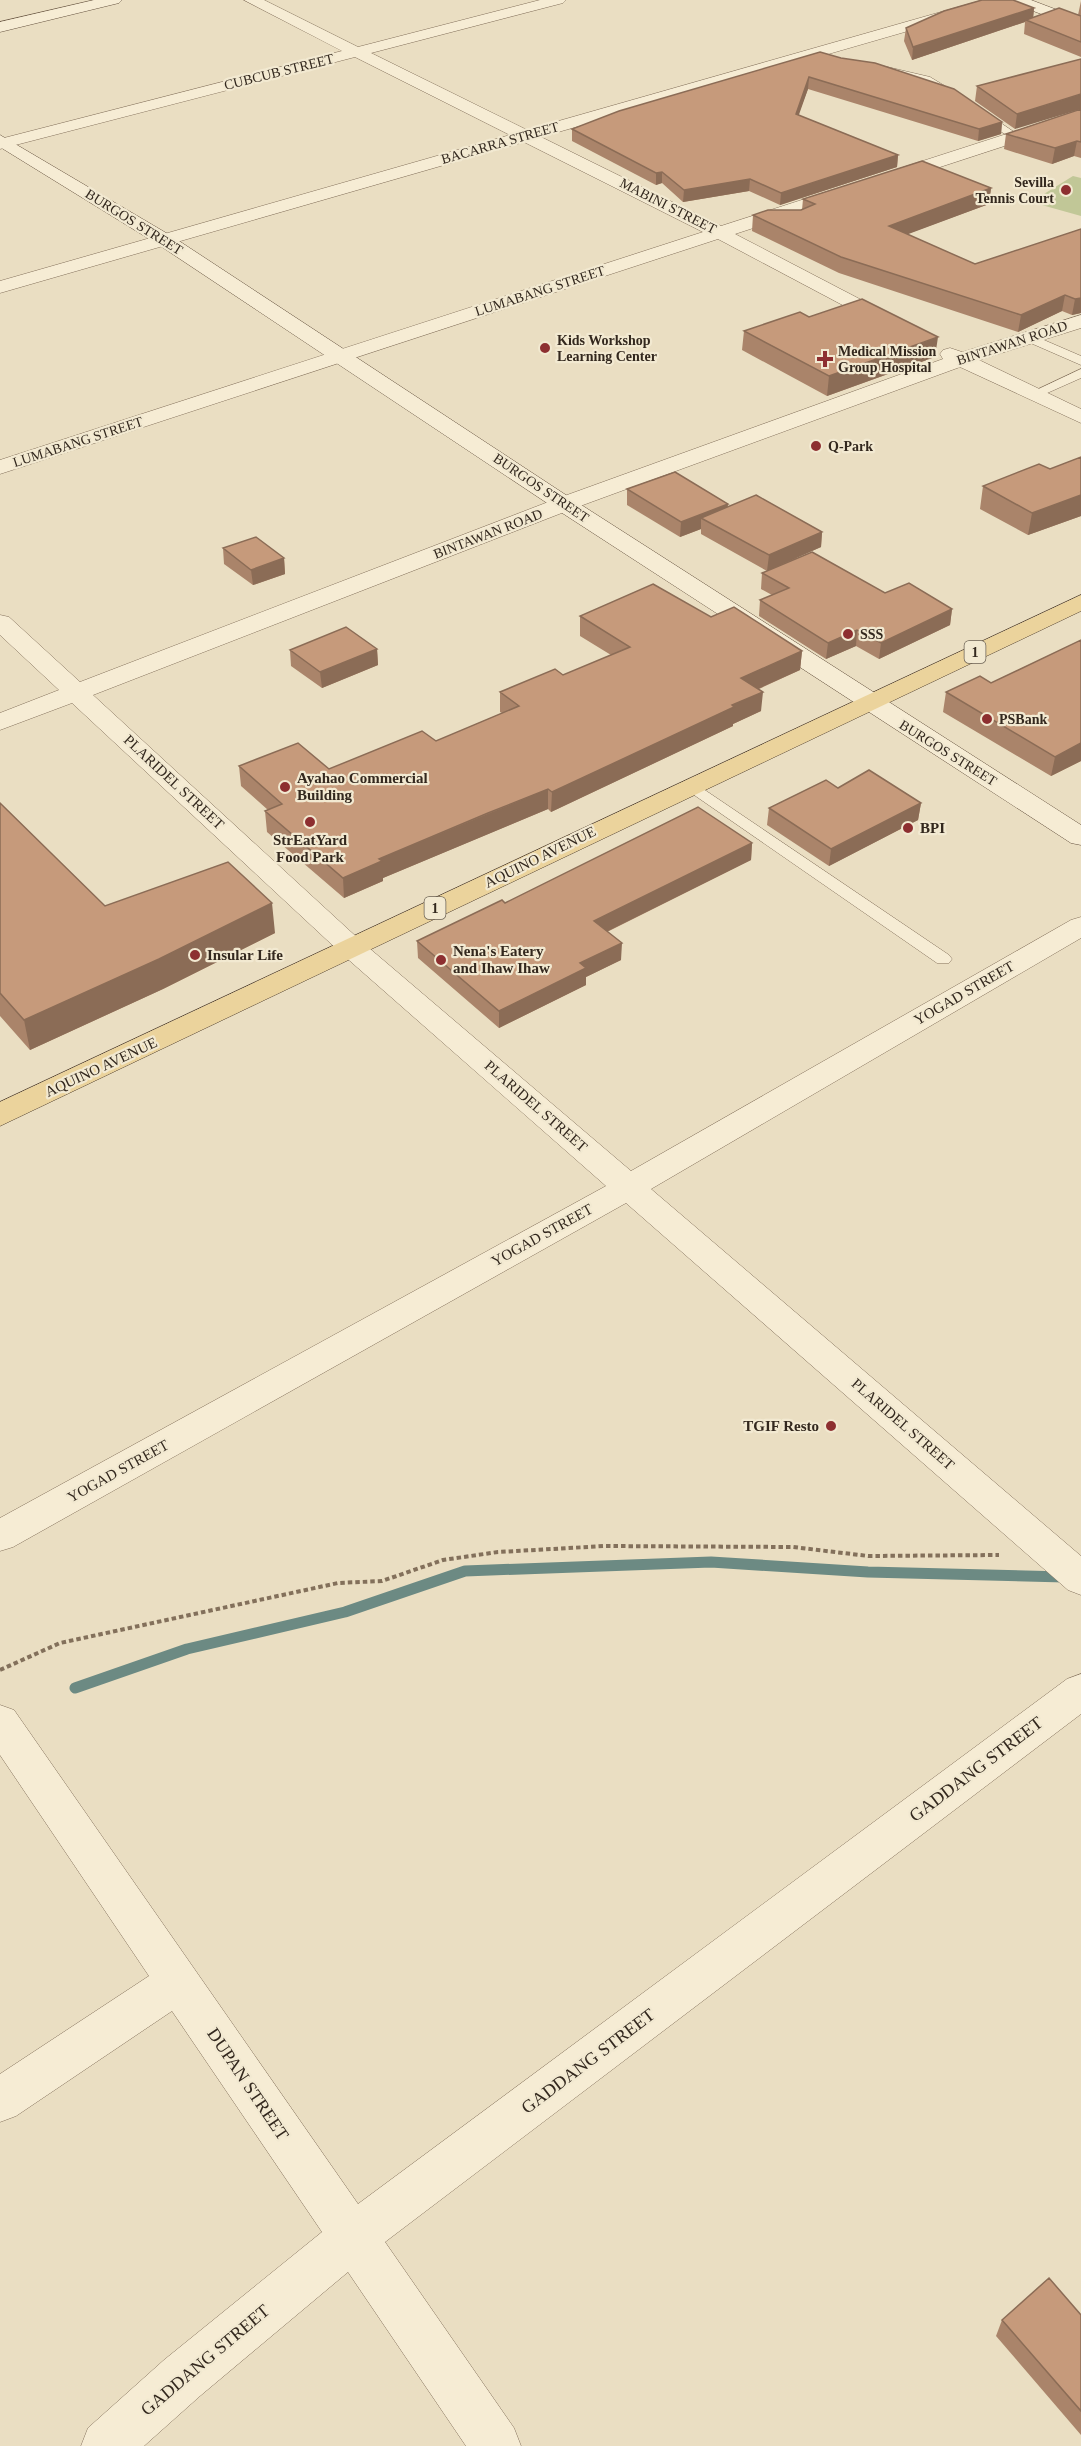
<svg xmlns="http://www.w3.org/2000/svg" width="1081" height="2446" font-family="Georgia,serif">
	<style>
		.green { fill: #c1c797 }
		.lines { fill: none; stroke-linecap: round; stroke-linejoin: round }
		.stream { stroke: #6c8a83; stroke-width: 11 }
		.lane-casing { stroke: #83705b; stroke-width: 1 }
		.street-casing { stroke: #83705b; stroke-width: 1 }
		.secondary-casing { stroke: #64513e; stroke-width: 1 }
		.primary-casing { stroke: #503f2f; stroke-width: 1 }
		.path { stroke: #83705b; stroke-width: 4; stroke-dasharray: 4.5 3; stroke-linecap: butt }
		.lane { fill: #f6ecd4; fill-rule: evenodd }
		.street { fill: #f6ecd4; fill-rule: evenodd }
		.secondary { fill: #f6ecd4; fill-rule: evenodd }
		.primary { fill: #ebd39c; fill-rule: evenodd }
		.wall { fill: #aa846a }
		.shaded-wall { fill: #8b6c56 }
		.building { fill: #c69a7b; stroke: #8b6c56; stroke-width: 1.5 }
		.poi-dot { fill: #8d2f30; stroke: #f2e9d1; stroke-width: 2 }
		.labels { text-anchor: middle; dominant-baseline: central; stroke-width: 4.5; stroke-linejoin: round; paint-order: stroke }
		.far-street-label { font-size: 14px; fill: #33281e; stroke: #f2e9d1 }
		.far-poi-label { font-size: 14px; font-weight: bold; fill: #33281e; stroke: #f2e9d1; text-anchor: start }
		.shield { fill: #f2e9d1; stroke: #6c6254; stroke-width: 1.5 }
		.shield-label { font-size: 14px; font-weight: bold; fill: #33281e }
		.poi-label { font-size: 15px; font-weight: bold; fill: #33281e; stroke: #f2e9d1; text-anchor: start }
		.street-label { font-size: 15px; fill: #33281e; stroke: #f2e9d1 }
		.near-street-label { font-size: 18px; fill: #33281e; stroke: #f2e9d1 }
	</style>
	<rect width="100%" height="100%" fill="#eadec2"/>
	<path class="green" d="M1073,176L1081,178V216L1031,202Z"/>
	<g class="lines">
		<path class="stream" d="M75,1688L187,1649L345,1612L465,1571L711,1562L868,1572L1065,1577"/>
		<defs>
			<path id="lane" d="M883,66L930,77L958,94L949,96L924,81L880,71V67Z
				M975,111H983L1020,136L1011,138L975,115Z
				M1030,334L1081,356V365L1026,341V335Z
				M1081,369V378L1036,398H1028L1026,395Z
				M690,780L949,955L952,959L949,963H937L684,788L682,785Z"/>
			<path id="street" d="M244,0H264L358,47L540,0H566L563,3L371,53L527,130L983,0H1008L1005,3L541,137L721,226L1081,110V121L735,234L898,319L901,323L898,327H884L718,239L0,474V460L703,232L524,142L0,293V281L510,135L355,57L0,149V139L342,51Z
				M1081,315V328L979,360L1081,409V423L960,367L572,509L93,695L362,942L631,1171L1071,920L1081,917V938L651,1189L1081,1556V1595L1068,1590L626,1203L13,1547L0,1551V1518L606,1186L342,954L72,703L0,730V713L59,690L0,635V615L9,617L80,682L556,499L943,359L940,354L943,350L950,348L962,352Z
				M1081,1674V1714L385,2242L514,2428L521,2446H466L348,2272L200,2396L144,2446H81L88,2428L164,2360L322,2232L172,2011L16,2116L0,2122V2074L149,1976L0,1755V1705L14,1710L358,2204L1067,1679Z"/>
			<path id="secondary" d="M94,0H122L119,3L0,32V22Z
				M1009,0H1031L1081,19V29L1012,3Z
				M0,135L173,237L572,499L1081,825V845L1071,843L556,509L159,245L0,147Z"/>
			<path id="primary" d="M1081,595V611L0,1126V1102Z"/>
		</defs>
		<use href="#lane" class="lane-casing"/>
		<use href="#street" class="street-casing"/>
		<use href="#secondary" class="secondary-casing"/>
		<use href="#primary" class="primary-casing"/>
		<path class="path" d="M0,1670L60,1643L338,1583L382,1581L443,1560L498,1552L605,1546L793,1547L868,1556L999,1555"/>
		<use href="#lane" class="lane"/>
		<use href="#street" class="street"/>
		<use href="#secondary" class="secondary"/>
		<use href="#primary" class="primary"/>
	</g>
	<path class="wall" d="M1081,1V57L1024,34L1025,22L912,60L904,41L906,28L1034,8L1033,17L1078,15Z
		M820,52L1002,122L1001,134L978,141L808,89L798,115L898,155L897,167L780,205L749,191L683,202L662,183L656,185L572,141V129Z
		M1081,59L1015,129L975,101L977,86Z
		M1081,109V158L1074,156L1052,164L1004,149L1006,134Z
		M991,188L989,204L907,234L975,264L1081,229V313L1072,315L1062,311L1018,332L839,273L752,231L753,215L801,210H802L803,199Z
		M809,317L935,357L827,396L742,350L744,331Z
		M1081,457V516L1028,535L980,509L983,486L1050,469Z
		M627,489L728,507L822,532L821,547L796,558L885,593L952,609L950,625L879,659L856,646L826,659L759,616L760,600L772,595L761,589L762,573L767,571L701,534V529L680,537L627,505Z
		M223,548L284,558L285,574L253,585L224,564Z
		M580,616L711,617L802,651L800,670L759,689L761,711L733,724V726L551,812L548,809L488,834L383,878V881L344,898L267,832L265,811L268,810L241,786L239,766L329,769L436,741L502,713L500,712V692L563,675L611,655L580,636Z
		M1081,640V761L1051,776L943,712L946,692L991,683Z
		M377,649L378,665L322,688L291,666L290,650Z
		M838,788L921,803L918,820L829,866L767,825L769,808Z
		M0,803L105,906L275,933L163,989L30,1050L0,1016Z
		M752,843L751,860L607,932L621,960L586,977V985L499,1028L418,958L417,941L505,903Z
		M1081,2315V2435L996,2336L1002,2320Z"/>
	<path class="shaded-wall" d="M1034,8L1033,20H1026L1025,22L912,60L913,47Z
		M809,77L808,89L795,126L796,114Z
		M1081,94V109L1015,129L1017,114Z
		M1002,122L1001,134L978,141L979,129Z
		M1077,141L1074,156L1052,164L1055,148Z
		M898,155L897,167L780,205L781,193Z
		M662,172V183L656,185V173Z
		M750,179L749,191L683,202L684,190Z
		M991,188L989,204L887,242L889,226Z
		M1065,295L1062,311L1018,332L1021,315Z
		M1081,298V313L1072,315L1075,299Z
		M938,337L935,357L827,396L829,376Z
		M1081,495V516L1028,535L1032,513Z
		M728,504L727,519L701,518V529L680,537L681,522Z
		M822,532L821,547L767,571L769,555Z
		M284,558L285,574L253,585L251,570Z
		M952,609L950,625L879,659L881,643Z
		M857,630L856,646L826,659L828,643Z
		M377,649L378,665L322,688L320,672Z
		M802,651L800,670L740,697L741,678Z
		M763,692L761,711L733,724V726L551,812L552,792L732,705Z
		M1081,743V761L1051,776L1055,757Z
		M548,789V809L383,878V881L344,898L343,878L379,859Z
		M921,803L918,820L829,866L831,849Z
		M752,843L751,860L594,938V921Z
		M272,903L275,933L163,989L30,1050L24,1020Z
		M622,943L621,960L586,977V985L499,1028V1011L580,963Z"/>
	<path class="building" d="M982,0H1013L1034,8L913,47L906,28L944,11Z
		M1059,8L1081,16V42L1026,20Z
		M820,52L841,58L875,63L954,89L1002,122L979,129L809,77L796,114L898,155L781,193L750,179L684,190L662,172L656,173L572,129L619,111Z
		M1081,59V94L1017,114L977,86Z
		M1081,109V142L1077,141L1055,148L1006,134Z
		M922,161L991,188L889,226L975,264L1081,229V298L1075,299L1065,295L1021,315L841,257L753,215L768,210H801L815,204L803,199Z
		M862,299L938,337L829,376L744,331L800,312L809,317Z
		M1081,457V495L1032,513L983,486L1039,464L1050,469Z
		M675,472L728,504L681,522L627,489Z
		M756,495L822,532L769,555L701,518Z
		M256,537L284,558L251,570L223,548Z
		M812,552L885,593L909,583L952,609L881,643L857,630L828,643L760,600L789,588L762,573Z
		M653,584L711,617L734,607L802,651L741,678L763,692L732,705L734,707L552,792L548,789L488,813L379,859L382,861L343,878L265,811L282,804L239,766L298,743L329,769L422,731L436,741L519,706L500,692L555,669L563,675L630,647L580,616Z
		M346,627L377,649L320,672L290,650Z
		M1081,640V743L1055,757L946,692L980,676L991,683Z
		M869,770L921,803L831,849L769,808L826,780L838,788Z
		M0,803L105,906L228,862L272,903L159,959L24,1020L0,993Z
		M698,807L752,843L594,921L622,943L580,963L586,968L499,1011L417,941L502,900L505,903Z
		M1049,2278L1081,2315V2411L1002,2320Z"/>
	<g class="poi-dot">
		<circle cx="1066" cy="190" r="6"/>
		<circle cx="545" cy="348" r="6"/>
		<path d="M822 350h6v6h6v6h-6v6h-6v-6h-6v-6h6z"/>
		<circle cx="816" cy="446" r="6"/>
		<circle cx="848" cy="634" r="6"/>
		<circle cx="987" cy="719" r="6"/>
		<circle cx="285" cy="787" r="6"/>
		<circle cx="310" cy="822" r="6"/>
		<circle cx="908" cy="828" r="6"/>
		<circle cx="195" cy="955" r="6"/>
		<circle cx="441" cy="960" r="6"/>
		<circle cx="831" cy="1426" r="6"/>
	</g>
	<g class="labels">
		<g class="far-street-label">
			<text transform="translate(279 72) rotate(-14)">CUBCUB STREET</text>
			<text transform="translate(500 143) rotate(-16)">BACARRA STREET</text>
			<text transform="translate(668 206) rotate(27)">MABINI STREET</text>
			<text transform="translate(134 222) rotate(32)">BURGOS STREET</text>
			<text transform="translate(540 291) rotate(-18)">LUMABANG STREET</text>
			<text transform="translate(1012 343) rotate(-18)">BINTAWAN ROAD</text>
			<text transform="translate(78 442) rotate(-18)">LUMABANG STREET</text>
			<text transform="translate(541 488) rotate(34)">BURGOS STREET</text>
			<text transform="translate(488 534) rotate(-21)">BINTAWAN ROAD</text>
			<text transform="translate(948 753) rotate(32)">BURGOS STREET</text>
		</g>
		<g class="far-poi-label">
			<text x="1054" y="182" text-anchor="end">Sevilla<tspan x="1054" dy="16">Tennis Court</tspan></text>
			<text x="557" y="340">Kids Workshop<tspan x="557" dy="16">Learning Center</tspan></text>
			<text x="838" y="351">Medical Mission<tspan x="838" dy="16">Group Hospital</tspan></text>
			<text x="828" y="446">Q-Park</text>
			<text x="860" y="634">SSS</text>
			<text x="999" y="719">PSBank</text>
		</g>
		<g class="shield">
			<rect x="964.5" y="641" width="21" height="22" rx="4.5"/>
			<rect x="424.5" y="897" width="21" height="22" rx="4.5"/>
		</g>
		<g class="shield-label">
			<text x="975" y="652">1</text>
			<text x="435" y="908">1</text>
		</g>
		<g class="poi-label">
			<text x="297" y="778">Ayahao Commercial<tspan x="297" dy="17">Building</tspan></text>
			<text x="920" y="828">BPI</text>
			<text x="310" y="840" text-anchor="middle">StrEatYard<tspan x="310" dy="17">Food Park</tspan></text>
			<text x="453" y="951">Nena's Eatery<tspan x="453" dy="17">and Ihaw Ihaw</tspan></text>
			<text x="207" y="955">Insular Life</text>
			<text x="819" y="1426" text-anchor="end">TGIF Resto</text>
		</g>
		<g class="street-label">
			<text transform="translate(174 782) rotate(43)">PLARIDEL STREET</text>
			<text transform="translate(540 857) rotate(-26)">AQUINO AVENUE</text>
			<text transform="translate(964 993) rotate(-30)">YOGAD STREET</text>
			<text transform="translate(101 1067) rotate(-25)">AQUINO AVENUE</text>
			<text transform="translate(536 1106) rotate(41)">PLARIDEL STREET</text>
			<text transform="translate(542 1235) rotate(-29)">YOGAD STREET</text>
			<text transform="translate(903 1424) rotate(41)">PLARIDEL STREET</text>
			<text transform="translate(118 1471) rotate(-29)">YOGAD STREET</text>
		</g>
		<g class="near-street-label">
			<text transform="translate(976 1769) rotate(-37)">GADDANG STREET</text>
			<text transform="translate(588 2061) rotate(-37)">GADDANG STREET</text>
			<text transform="translate(248 2084) rotate(56)">DUPAN STREET</text>
			<text transform="translate(205 2360) rotate(-40)">GADDANG STREET</text>
		</g>
	</g>
</svg>
